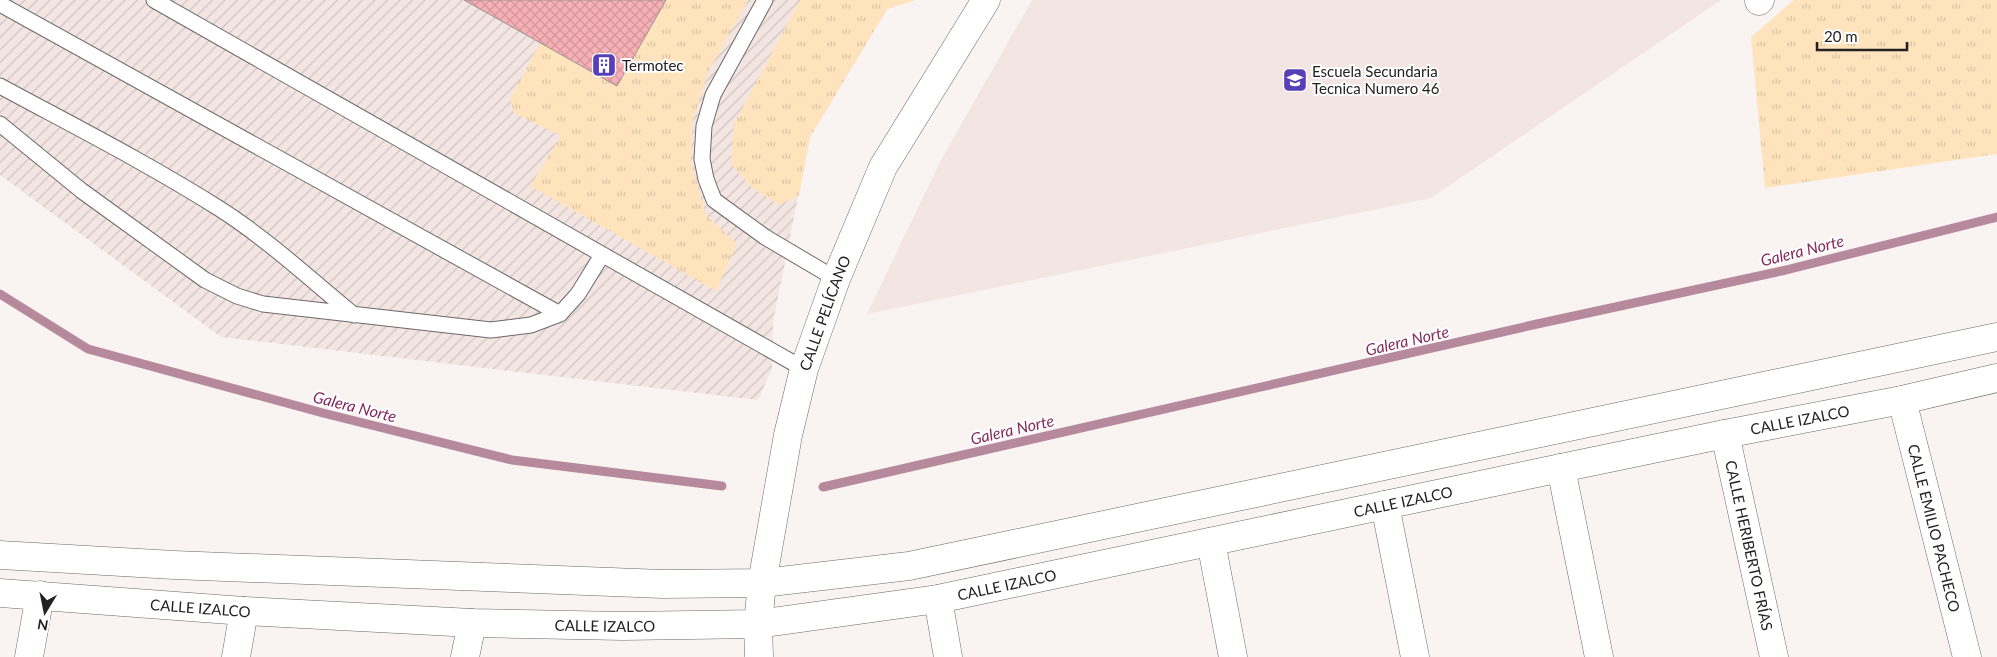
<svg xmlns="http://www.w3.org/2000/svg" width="1997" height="657" font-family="Lato,sans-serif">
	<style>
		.built { fill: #f3e5e2 }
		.industrial { fill: url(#industrial-furrows) }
		.park { fill: url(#park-tufts) }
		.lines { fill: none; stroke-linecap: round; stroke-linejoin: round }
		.stream { stroke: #b7899c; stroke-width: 9 }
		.building { fill: url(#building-cross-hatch); stroke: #999494 }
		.lane-casing { stroke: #6d6867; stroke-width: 17 }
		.street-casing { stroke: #6d6867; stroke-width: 29 }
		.secondary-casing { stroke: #6d6867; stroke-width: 29 }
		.lane { stroke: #fff; stroke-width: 15 }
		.street { stroke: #fff; stroke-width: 28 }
		.secondary { stroke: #fff; stroke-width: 28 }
		.labels { text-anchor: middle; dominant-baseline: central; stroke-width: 4; stroke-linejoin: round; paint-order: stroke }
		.poi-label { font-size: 15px; fill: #232121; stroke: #fff; text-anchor: start }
		.street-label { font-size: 15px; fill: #232121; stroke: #fff }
		.water-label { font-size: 16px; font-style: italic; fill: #852a5a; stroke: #fff }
	</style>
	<defs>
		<pattern id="industrial-furrows" width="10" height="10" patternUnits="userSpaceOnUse" patternTransform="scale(1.25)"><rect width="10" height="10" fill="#f3e5e2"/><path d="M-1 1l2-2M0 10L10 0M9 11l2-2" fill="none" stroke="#d0c4c2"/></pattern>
		<pattern id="park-tufts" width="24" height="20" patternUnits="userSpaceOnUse" patternTransform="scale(1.25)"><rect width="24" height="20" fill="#fee3bc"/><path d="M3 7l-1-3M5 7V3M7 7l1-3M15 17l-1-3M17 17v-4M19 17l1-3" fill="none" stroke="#d9c2a1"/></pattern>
		<pattern id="building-cross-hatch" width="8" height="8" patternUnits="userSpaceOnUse" patternTransform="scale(1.25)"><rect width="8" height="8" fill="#f6b0b6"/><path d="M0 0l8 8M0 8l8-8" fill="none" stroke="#d3979c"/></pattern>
	</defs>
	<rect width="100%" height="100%" fill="#f9f4f2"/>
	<path class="built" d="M1032,0H1721L1431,198L867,314L941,160Z"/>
	<path class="industrial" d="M0,0H915L887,9L810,137L773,322L772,369L758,400L221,337L0,175Z"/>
	<path class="park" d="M666,0H748L708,72L692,123L691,162L706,215L737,244L716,291L530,186L561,136L514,113L510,99L540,43L617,86Z
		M800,0H915L887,9L810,137L799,195L779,205L751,187L731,164L734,124Z
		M1794,0H1997V154L1765,188L1751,37Z"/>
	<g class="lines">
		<path class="stream" d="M0,294L88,349L323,413L512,460L722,486
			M823,487L1537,324L1786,270L1997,217"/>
	</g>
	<path class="building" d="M464,0H666L617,86Z"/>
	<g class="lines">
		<defs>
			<path id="lane" d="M154,0L804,369
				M765,0L713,95L704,126L702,159L706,179L714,200L765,237L836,279
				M0,4L560,314
				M0,86C74,126 149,164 220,209C267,239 310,279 354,315
				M0,124L82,191L205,280L237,296L263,304L491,330L531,325L560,314L578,294L602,255"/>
			<g id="street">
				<path d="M1759,1L1760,0"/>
				<path id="s1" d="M1902,400L1967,657"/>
				<path id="s2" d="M1725,434L1774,657"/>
				<path d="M1561,468L1599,657"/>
				<path d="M1385,505L1415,657"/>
				<path d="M1211,542L1233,657"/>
				<path d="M938,599L948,657"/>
				<path d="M29,657L40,595"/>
				<path d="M236,657L244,611"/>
				<path d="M465,657L472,623"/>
			</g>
			<g id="secondary">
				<path d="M0,555L174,565L663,584L762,583L909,566L1997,337"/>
				<path id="s3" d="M0,593L244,611L472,623L623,626L758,624L938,599L1561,468L1725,434L1902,400L1997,378"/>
				<path id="s4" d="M759,657L758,624L762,583L788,435L804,369L836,279L883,167L986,0"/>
			</g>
		</defs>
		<use href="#lane" class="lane-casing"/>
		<use href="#street" class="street-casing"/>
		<use href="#secondary" class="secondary-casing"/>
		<use href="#lane" class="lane"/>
		<use href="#street" class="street"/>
		<use href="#secondary" class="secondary"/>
	</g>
	<defs>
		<symbol id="building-square" viewBox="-11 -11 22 22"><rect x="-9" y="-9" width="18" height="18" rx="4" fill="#593fb7" stroke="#fff"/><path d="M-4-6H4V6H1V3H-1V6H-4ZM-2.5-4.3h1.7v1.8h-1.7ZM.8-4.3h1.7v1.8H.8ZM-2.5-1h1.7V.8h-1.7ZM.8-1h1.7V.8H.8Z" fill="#fff"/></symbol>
		<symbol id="school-square" viewBox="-11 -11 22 22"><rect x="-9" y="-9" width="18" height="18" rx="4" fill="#593fb7" stroke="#fff"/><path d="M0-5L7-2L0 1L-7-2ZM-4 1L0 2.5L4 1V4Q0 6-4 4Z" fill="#fff"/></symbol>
	</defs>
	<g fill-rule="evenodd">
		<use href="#building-square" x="590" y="51" width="28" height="28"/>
		<use href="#school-square" x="1281" y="66" width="28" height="28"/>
	</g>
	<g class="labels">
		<g class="poi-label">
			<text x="622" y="65">Termotec</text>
			<text x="1312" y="71">Escuela Secundaria<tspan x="1312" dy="17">Tecnica Numero 46</tspan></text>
		</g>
		<g class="street-label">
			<text stroke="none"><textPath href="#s4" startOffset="352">CALLE PELÍCANO</textPath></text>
			<text stroke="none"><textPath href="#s3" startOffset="1821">CALLE IZALCO</textPath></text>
			<text stroke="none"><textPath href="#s3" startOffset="1416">CALLE IZALCO</textPath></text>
			<text stroke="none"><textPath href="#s1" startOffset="132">CALLE EMILIO PACHECO</textPath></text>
			<text stroke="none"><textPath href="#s2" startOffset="114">CALLE HERIBERTO FRÍAS</textPath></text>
			<text stroke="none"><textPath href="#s3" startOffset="1011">CALLE IZALCO</textPath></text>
			<text stroke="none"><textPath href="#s3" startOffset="201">CALLE IZALCO</textPath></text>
			<text stroke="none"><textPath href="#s3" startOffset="606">CALLE IZALCO</textPath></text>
		</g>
		<g class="water-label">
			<text transform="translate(1802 250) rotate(-14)">Galera Norte</text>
			<text transform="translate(1407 340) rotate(-13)">Galera Norte</text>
			<text transform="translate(355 406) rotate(14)">Galera Norte</text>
			<text transform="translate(1012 429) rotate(-13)">Galera Norte</text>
		</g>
	</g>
	<g transform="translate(45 612) rotate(190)" stroke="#ffffff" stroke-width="4" paint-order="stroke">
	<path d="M0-4L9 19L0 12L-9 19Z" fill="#232121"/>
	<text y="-8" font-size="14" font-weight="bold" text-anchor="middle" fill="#232121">N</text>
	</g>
	<path d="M1817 42v8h90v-8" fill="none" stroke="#232121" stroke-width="2.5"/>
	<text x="1824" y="42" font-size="15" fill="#232121" stroke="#ffffff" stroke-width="4" paint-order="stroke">20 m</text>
</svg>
